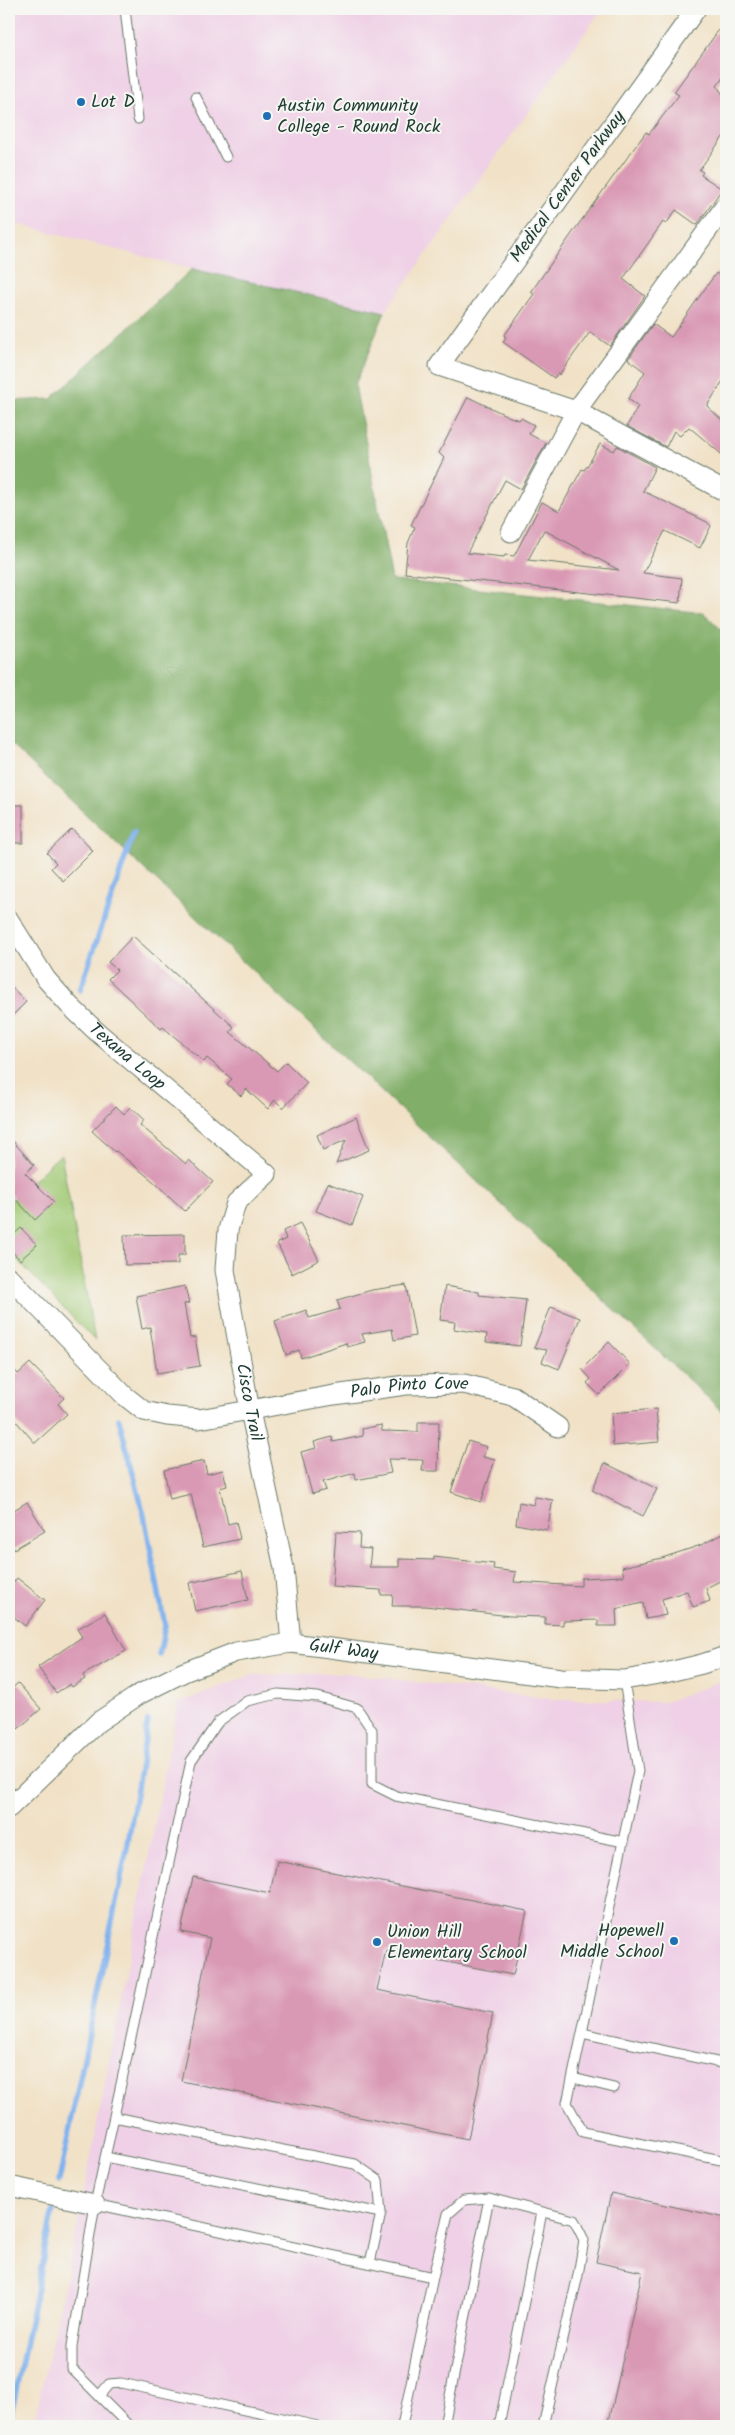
<svg xmlns="http://www.w3.org/2000/svg" width="735" height="2435" font-family="Kalam,sans-serif">
	<style>
		.built { fill: #efd0e6 }
		.green { fill: #a2ca76; stroke: #608455 }
		.forest { fill: #81ae67; stroke: #50764e }
		.lines { fill: none; stroke-linecap: round; stroke-linejoin: round }
		.stream { stroke: #82b3ee; stroke-width: 5.5 }
		.building { fill: #d998b4; fill-rule: evenodd }
		.service-casing { stroke: #687767; stroke-width: 11 }
		.minor-casing { stroke: #687767; stroke-width: 21 }
		.service { stroke: #fff; stroke-width: 9 }
		.minor { stroke: #fff; stroke-width: 19 }
		.poi-dot { fill: #1f6fb2; stroke: #f6f6f2; stroke-width: 2 }
		.labels { text-anchor: middle; dominant-baseline: central; stroke-width: 4; stroke-linejoin: round; paint-order: stroke }
		.poi-label { font-size: 18px; fill: #1f3d34; stroke: #f6f6f2; text-anchor: start }
		.street-label { font-size: 18px; fill: #1f3d34; stroke: #f6f6f2 }
	</style>
	<rect width="100%" height="100%" fill="#f6f6f2"/>
	<filter id="ink" filterUnits="userSpaceOnUse"><feTurbulence type="fractalNoise" baseFrequency=".02" numOctaves="2"/><feDisplacementMap in="SourceGraphic" scale="10" xChannelSelector="R" yChannelSelector="G"/><feConvolveMatrix kernelMatrix="1 2 1 2 8 2 1 2 1" color-interpolation-filters="sRGB"/></filter>
	<filter id="wash" filterUnits="userSpaceOnUse"><feTurbulence type="fractalNoise" baseFrequency=".0096" numOctaves="4" result="noise"/><feDisplacementMap in="SourceGraphic" scale="20" xChannelSelector="R" yChannelSelector="G"/><feGaussianBlur stdDeviation="1.12" result="paint"/><feColorMatrix in="noise" values="0 0 0 0 0 0 0 0 0 0 0 0 0 0 0 0 0 1.4 0 .05"/><feComposite in="paint" operator="in"/></filter>
	<g filter="url(#wash)">
		<rect width="100%" height="100%" fill="#f1e2c7"/>
		<path class="built" d="M9,9H602L385,312L192,269L9,222Z
			M345,1673L553,1699L665,1702L726,1679V2426H33L77,2228L178,1703L252,1675Z"/>
		<path class="green" d="M61,1154L95,1341L9,1251V1203Z"/>
		<path class="forest" d="M192,269L385,312L355,385L392,580L704,613L726,634V1415L12,745L9,747V401L51,399Z"/>
		<g class="lines">
			<path class="stream" d="M80,990L134,832
				M119,1419L144,1515L165,1626L159,1655
				M59,2181L128,1843L148,1721
				M9,2424L53,2210"/>
		</g>
		<g id="blocks">
			<path class="building" d="M726,20V73L717,86L726,99V133L699,170L703,172L701,175L722,189L697,225L676,210L666,224L663,222L623,279L645,296L610,346L590,332L559,375L558,373L554,378L503,342L506,337L504,336L534,294L531,292L578,225L646,132L649,134L679,95L674,92Z
				M716,273L726,280V376L707,406L726,424V458L689,427L680,436L674,431L666,447L627,426L638,406L628,399L645,372L628,359L653,324L671,337Z
				M468,397L510,417L519,420L521,418L534,425L529,434L546,443L521,489L505,480L467,553L504,557L505,555L514,556L542,502L559,511L582,469L584,470L588,465L600,444L614,451L617,446L655,467L643,491L707,522L711,526L700,548L665,531L643,573L682,578L680,603L405,573L408,543L415,527L411,525L444,458L439,453ZM544,530L619,570L528,560Z
				M9,805H23V843H9Z
				M72,829L93,851L63,881L51,868L56,863L47,853Z
				M133,936L234,1027L230,1032L277,1071L286,1062L307,1083L283,1108L275,1100L268,1109L246,1089L241,1096L227,1084L232,1079L207,1058L204,1062L163,1027L161,1029L108,979L117,970L108,962Z
				M9,984L26,1002L9,1019Z
				M116,1106L124,1114L130,1107L144,1120L140,1125L186,1164L189,1160L213,1182L185,1211L153,1181L116,1151L115,1152L92,1131Z
				M356,1117L369,1150L336,1164L346,1140L323,1150L317,1135Z
				M9,1137L34,1165L25,1173L54,1202L35,1220L9,1192Z
				M328,1183L363,1197L352,1225L316,1211Z
				M300,1223L319,1260L292,1274L277,1243L286,1239L283,1231Z
				M21,1228L37,1245L20,1260L9,1248V1239Z
				M185,1234V1255H178V1264L125,1265L124,1235Z
				M406,1285L415,1336L394,1340L392,1329L362,1334L365,1342L347,1347L346,1343L301,1358L299,1350L286,1355L275,1321L306,1310L309,1318L340,1309L337,1300L372,1290Z
				M185,1286L189,1303L184,1304L190,1338L195,1337L200,1366L157,1373L150,1327L142,1329L136,1296Z
				M445,1286L479,1292V1295L526,1300L520,1346L486,1342L487,1334L454,1329L455,1322L440,1320Z
				M551,1307L580,1318L559,1369L542,1362L547,1350L534,1348Z
				M609,1342L630,1364L599,1395L587,1383L591,1379L582,1369Z
				M30,1363L64,1398L58,1404L67,1414L35,1443L9,1413V1364L18,1374Z
				M656,1409L659,1442L613,1446L611,1413Z
				M418,1422H439L438,1471H422L423,1460L388,1459L391,1473L356,1480L355,1473L323,1482L326,1490L312,1494L301,1452L316,1448L314,1442L332,1437L333,1442L363,1436L362,1429L381,1425L382,1431L418,1432Z
				M468,1441L487,1447L483,1457L495,1460L481,1502L451,1492Z
				M204,1461L207,1474L223,1470L227,1486L220,1488L228,1524L236,1522L240,1539L203,1547L191,1494L170,1499L164,1470Z
				M605,1463L657,1489L643,1516L592,1490Z
				M535,1497L553,1500L547,1530L516,1524L519,1502L534,1505Z
				M27,1502L45,1531L9,1552V1513Z
				M336,1532L360,1533L359,1548L371,1549L369,1567H399V1559L434,1560V1557L494,1564L493,1569L516,1572L514,1582L581,1586V1578L624,1576L622,1567L662,1558L701,1545L726,1532V1578L706,1588L710,1601L693,1607L687,1591L662,1599L666,1615L646,1619L643,1603L616,1609L617,1626H598V1620L563,1621V1625L545,1624V1617L510,1616L425,1606H392L393,1595H381V1590L332,1587Z
				M242,1571L248,1600L195,1611L189,1583Z
				M17,1578L45,1600L25,1626L9,1613V1588Z
				M105,1613L126,1651L83,1675L85,1679L72,1687L70,1684L56,1693L38,1667L82,1637L77,1629Z
				M18,1683L41,1709L18,1729L9,1719V1691Z
				M277,1861L527,1911L513,1975L386,1950L377,1990L493,2013L468,2139L181,2081L210,1938L181,1932L193,1877L270,1893Z
				M611,2193L726,2218V2426H608L642,2272L596,2262Z"/>
		</g>
	</g>
	<g filter="url(#ink)">
		<use href="#blocks" fill-opacity="0" stroke="#687767" stroke-width="1"/>
		<g class="lines">
			<defs>
				<path id="service" d="M125,9L138,119
					M196,97L226,157
					M624,1680L638,1771L567,2103L583,2132L726,2161
					M582,2033L726,2064
					M573,2078L614,2088
					M105,2157L381,2213L378,2180L355,2164L114,2117
					M95,2204L433,2277
					M370,2263L381,2213
					M99,2396L109,2384L121,2383L318,2426
					M129,2426L72,2369V2346L95,2204L191,1761L218,1722L247,1701L278,1694L318,1697L357,1708L372,1730V1784L396,1796L624,1842
					M402,2426L433,2277L448,2214L464,2200L489,2198L574,2220L584,2240L578,2275L543,2426
					M444,2426L489,2198
					M499,2426L542,2212"/>
				<g id="minor">
					<path d="M696,9L439,366L576,411L726,492"/>
					<path d="M511,532L576,411L726,205"/>
					<path id="s1" d="M9,920L46,979L69,1005L96,1031L267,1174L236,1203L228,1230L225,1270L250,1411L284,1568L291,1643"/>
					<path id="s2" d="M9,1277L125,1396L144,1411L167,1416L199,1419L334,1395L406,1385L464,1384L513,1396L558,1427"/>
					<path id="s3" d="M9,1808L98,1722L140,1694L184,1672L236,1652L291,1643L561,1678L624,1680L665,1673L702,1664L726,1656"/>
					<path d="M9,2186L95,2204"/>
				</g>
			</defs>
			<use href="#service" class="service-casing"/>
			<use href="#minor" class="minor-casing"/>
			<use href="#service" class="service"/>
			<use href="#minor" class="minor"/>
		</g>
	</g>
	<g class="poi-dot">
		<circle cx="81" cy="102" r="5"/>
		<circle cx="267" cy="116" r="5"/>
		<circle cx="674" cy="1941" r="5"/>
		<circle cx="377" cy="1942" r="5"/>
	</g>
	<g class="labels">
		<g class="poi-label">
			<text x="91" y="102">Lot D</text>
			<text x="277" y="106">Austin Community<tspan x="277" dy="21">College - Round Rock</tspan></text>
			<text x="664" y="1931" text-anchor="end">Hopewell<tspan x="664" dy="21">Middle School</tspan></text>
			<text x="387" y="1932">Union Hill<tspan x="387" dy="21">Elementary School</tspan></text>
		</g>
		<g class="street-label">
			<text transform="translate(568 187) rotate(-54)">Medical Center Parkway</text>
			<text stroke="none"><textPath href="#s1" startOffset="182">Texana Loop</textPath></text>
			<text stroke="none"><textPath href="#s2" startOffset="459">Palo Pinto Cove</textPath></text>
			<text stroke="none"><textPath href="#s1" startOffset="610">Cisco Trail</textPath></text>
			<text stroke="none"><textPath href="#s3" startOffset="388">Gulf Way</textPath></text>
		</g>
	</g>
	<rect width="735" height="2435" fill="none" stroke="#f6f6f2" stroke-width="30"/>
</svg>
